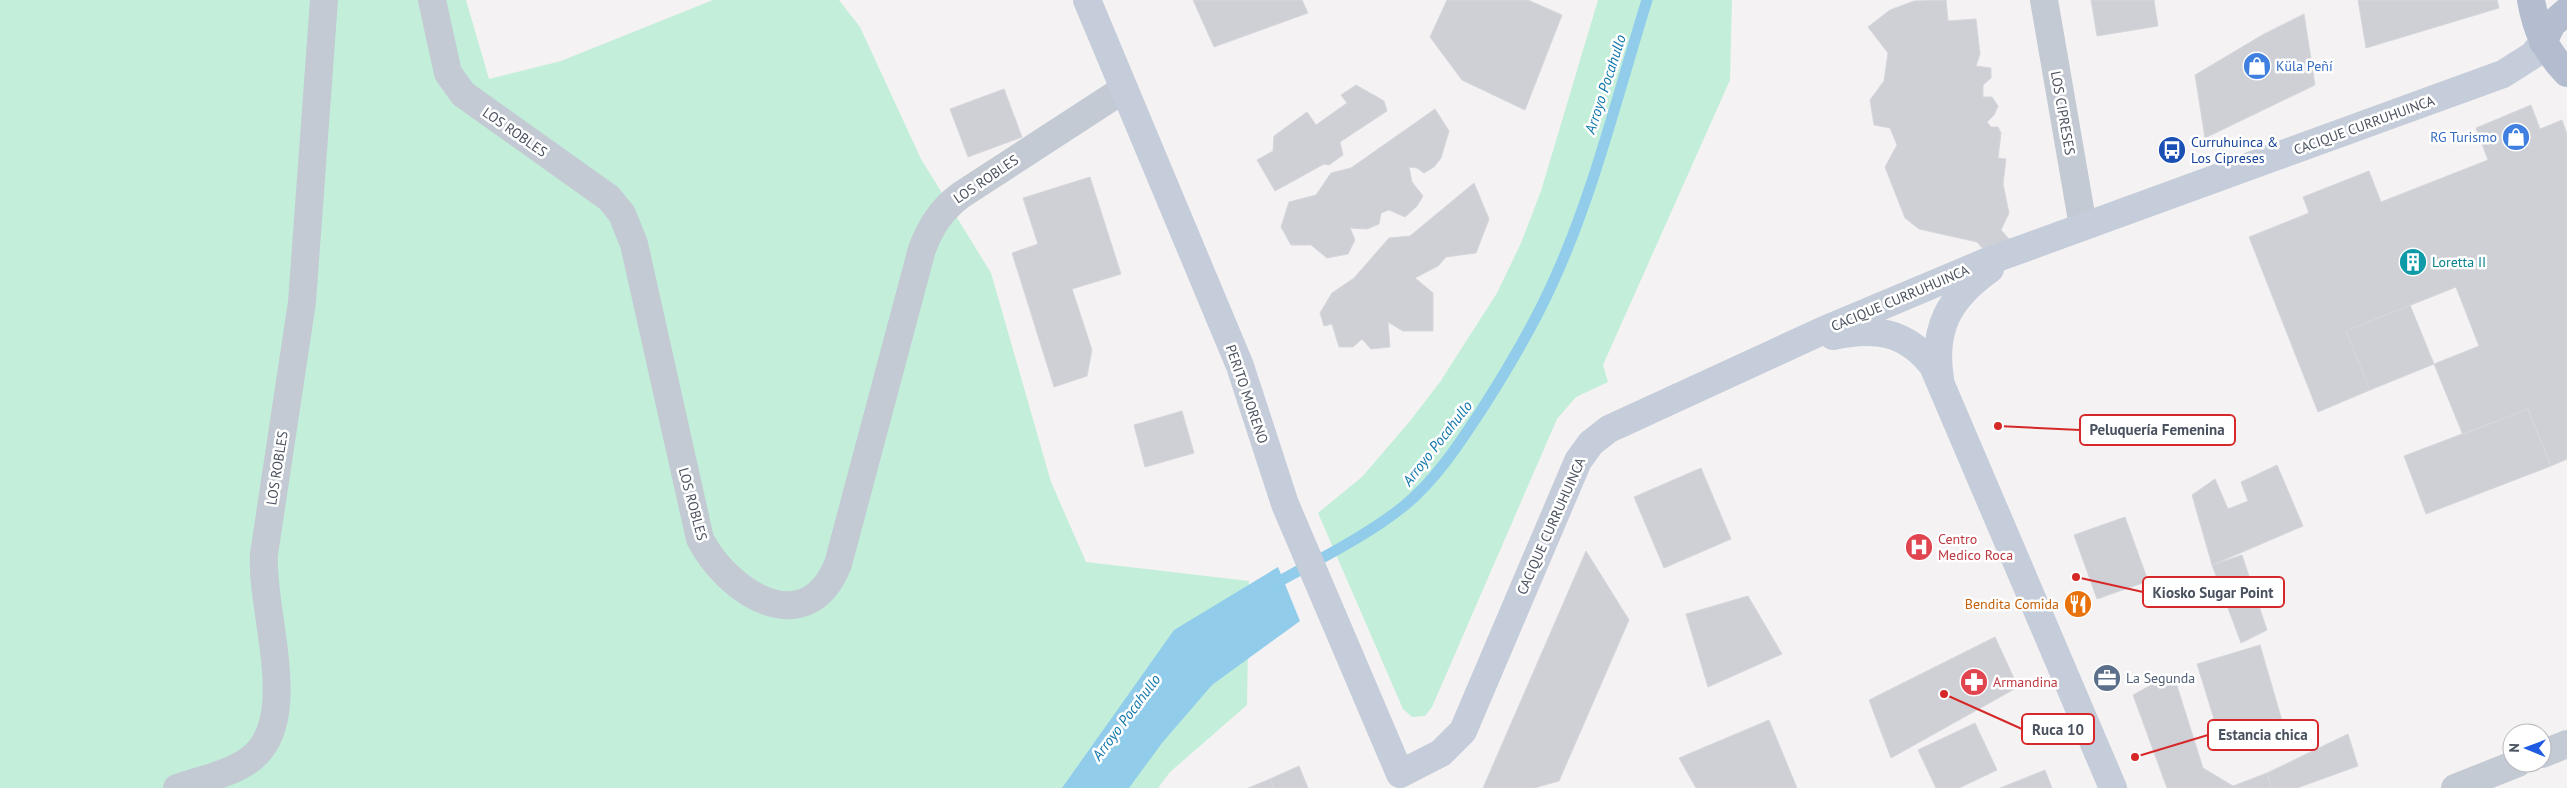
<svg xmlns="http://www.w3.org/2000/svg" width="2567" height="788" font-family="'PT Sans',sans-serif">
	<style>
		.green { fill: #c3efda }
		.water { fill: #91cceb }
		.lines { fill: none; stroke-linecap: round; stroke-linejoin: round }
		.stream { stroke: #91cceb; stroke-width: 11 }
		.building { fill: #cfd0d6; stroke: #d6d7dd }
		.minor { stroke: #c3cad3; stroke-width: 28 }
		.secondary { stroke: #c5ccda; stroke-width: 28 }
		.primary { stroke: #b3bdcf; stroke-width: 28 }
		.labels { text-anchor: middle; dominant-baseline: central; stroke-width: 5; stroke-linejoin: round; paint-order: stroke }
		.shop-label { font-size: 14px; fill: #366cbe; stroke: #fff; text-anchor: start }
		.street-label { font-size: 14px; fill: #4a525f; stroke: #fff }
		.transit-label { font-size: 14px; fill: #164399; stroke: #fff; text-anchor: start }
		.culture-label { font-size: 14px; fill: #0d838f; stroke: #fff; text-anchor: start }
		.health-label { font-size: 14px; fill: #be3a42; stroke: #fff; text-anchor: start }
		.food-label { font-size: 14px; fill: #c56008; stroke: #fff; text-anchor: end }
		.service-label { font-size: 14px; fill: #4e5e75; stroke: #fff; text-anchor: start }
		.water-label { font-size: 15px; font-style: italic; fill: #1077ac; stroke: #fff }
		.leader { fill: none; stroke: #d62828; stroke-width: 2 }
		.callout-dot { fill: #d62828; stroke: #fff; stroke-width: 2 }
		.callout { fill: #fff; stroke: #d62828; stroke-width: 2 }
		.callout-label { font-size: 15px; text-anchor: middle; font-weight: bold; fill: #4a525f }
	</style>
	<rect width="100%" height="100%" fill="#f4f2f2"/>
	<path class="green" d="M0,0H466L489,79L561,61L713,0H839L860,27L921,159L991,273L1051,482L1086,562L1249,581L1247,705L1170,772L1158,788H0Z
		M1598,0H1732L1730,80L1603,365L1608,382L1576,397L1557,419L1432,707L1425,716L1412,717L1403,709L1318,513L1362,477L1410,421L1440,382L1497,293L1521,243L1541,191Z"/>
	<path class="water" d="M1278,567L1300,621L1212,685L1162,743L1129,788H1062L1174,630Z"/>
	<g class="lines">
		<path class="stream" d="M1271,586C1315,561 1364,538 1404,506C1437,479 1461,441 1484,406C1510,365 1534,325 1554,280C1594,192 1618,93 1647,0"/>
	</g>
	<path class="building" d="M1193,0H1302L1308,13L1214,47Z
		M1447,0H1528L1562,15L1525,110L1462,80L1430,37Z
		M1946,0L1948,21L1976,19L1980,54L1976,66L1991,68V78L1983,85V97H1992L1998,106L1994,115L1987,122L1991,127H1998L2001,133L1998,158L2006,159L2003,184L2009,213L2001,230L2009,239L1990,257L1977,242L1919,229L1905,218L1885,167L1897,145L1890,128L1874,125L1870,100L1884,81L1888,53L1868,27L1890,10L1914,1Z
		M2091,0H2154L2158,26L2097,36Z
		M2358,0H2497L2499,8L2366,48Z
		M2304,14L2315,85L2205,138L2195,75L2264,34Z
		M1356,85L1384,101L1387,111L1340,142L1343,155L1329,165L1324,164L1275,191L1257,160L1273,151L1274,136L1307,112L1316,125L1347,103L1341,95Z
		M1004,89L1022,137L968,157L950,109Z
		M2531,105L2540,129L2562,120L2567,134V459L2551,466L2528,409L2463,435L2434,364L2479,346L2456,287L2346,331L2370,390L2318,412L2249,237L2309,213L2303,197L2369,171L2381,202L2488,160L2476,128Z
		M1435,109L1449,131L1441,158L1434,167L1424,173L1417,168L1409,167L1412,182L1423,196L1417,206L1405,217L1389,210L1381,213L1379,224L1367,229L1350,228L1355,240L1348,254L1327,258L1311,245H1291L1281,227L1289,202L1316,195L1331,173L1351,168Z
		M1090,177L1121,274L1072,289L1092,350L1087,376L1054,387L1012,253L1038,244L1023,198Z
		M1474,183L1489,219L1476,253L1446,257L1438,266L1415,278L1433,293V331H1403L1388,322L1390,347L1371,349L1362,339L1353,347H1339L1332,324L1324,326L1320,313L1332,293L1354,278L1389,238L1410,236Z
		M2410,305L2434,364L2370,390L2346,331Z
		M2528,409L2551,466L2426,514L2404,456Z
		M1182,411L1194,453L1145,467L1134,425Z
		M2277,465L2303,526L2212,565L2192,495L2215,479L2228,509L2248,501L2241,482Z
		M1701,468L1731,539L1664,568L1634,497Z
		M2125,517L2148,581L2097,599L2074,535Z
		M1586,551L1629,620L1559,781L1534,788H1483Z
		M2242,555L2267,630L2241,643L2212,565Z
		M1748,596L1782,654L1708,687L1686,614Z
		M1995,637L2018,687L1891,758L1869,700Z
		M2260,645L2285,731L2223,748L2197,664Z
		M2173,673L2203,768L2233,786L2267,773L2271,788H2167L2133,695Z
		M1769,720L1797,788H1696L1679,758Z
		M1975,723L1997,770L1959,788H1936L1918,750Z
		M2348,734L2358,766L2297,788H2271L2267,773Z
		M1299,766L1308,788H1274L1270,779Z
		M2045,770L2052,788H2000Z
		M1270,779L1274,788H1248Z"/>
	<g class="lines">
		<path class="minor" d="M432,0L448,73L463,94L609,198L622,214L634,244L700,539C727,592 806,644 838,564L922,249C931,226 941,210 961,195L1124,89
			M2044,0L2083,226
			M2542,754L2567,744
			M177,788C200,780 227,775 248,761C304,723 260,612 264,554L302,302L324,0
			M2455,788L2518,763"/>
		<path class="secondary" d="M1087,0L1240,366L1285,504L1400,774L1441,753L1463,731L1578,461L1591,443L1609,429L1822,331L1986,262L2503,74L2533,55L2543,42
			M1833,336C1875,327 1906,331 1933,366L2113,788
			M1940,379C1932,328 1949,298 1990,269"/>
		<path class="primary" d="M2531,0C2536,29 2546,52 2567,73
			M2543,42L2552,24L2567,11"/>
	</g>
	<defs>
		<symbol id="shop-disc" viewBox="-11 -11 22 22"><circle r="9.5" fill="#3f7fe0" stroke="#fff"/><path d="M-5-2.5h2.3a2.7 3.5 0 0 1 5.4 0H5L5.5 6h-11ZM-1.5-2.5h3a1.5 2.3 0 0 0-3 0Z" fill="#fff"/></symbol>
		<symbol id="bus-disc" viewBox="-11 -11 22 22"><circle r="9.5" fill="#1a4fb4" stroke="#fff"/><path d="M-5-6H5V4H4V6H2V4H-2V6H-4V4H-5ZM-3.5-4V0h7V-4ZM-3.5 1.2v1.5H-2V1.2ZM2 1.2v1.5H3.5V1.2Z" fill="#fff"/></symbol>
		<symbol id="building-disc" viewBox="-11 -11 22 22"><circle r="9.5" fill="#0f9aa8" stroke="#fff"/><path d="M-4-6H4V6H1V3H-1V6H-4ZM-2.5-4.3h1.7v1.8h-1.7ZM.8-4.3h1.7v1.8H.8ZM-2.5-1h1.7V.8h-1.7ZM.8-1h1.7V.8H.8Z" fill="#fff"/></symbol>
		<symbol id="hospital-disc" viewBox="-11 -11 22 22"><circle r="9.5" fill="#e0444e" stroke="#fff"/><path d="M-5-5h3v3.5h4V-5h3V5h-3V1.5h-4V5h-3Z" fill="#fff"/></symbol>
		<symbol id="restaurant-disc" viewBox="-11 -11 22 22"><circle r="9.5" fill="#e8710a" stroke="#fff"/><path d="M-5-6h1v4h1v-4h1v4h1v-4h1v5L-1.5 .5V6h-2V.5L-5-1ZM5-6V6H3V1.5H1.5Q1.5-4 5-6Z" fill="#fff"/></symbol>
		<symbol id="office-disc" viewBox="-11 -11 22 22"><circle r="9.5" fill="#5c6f8a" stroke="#fff"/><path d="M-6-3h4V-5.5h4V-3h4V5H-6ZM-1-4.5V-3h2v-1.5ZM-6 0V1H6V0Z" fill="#fff"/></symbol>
		<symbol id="pharmacy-disc" viewBox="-11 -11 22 22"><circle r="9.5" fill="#e0444e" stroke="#fff"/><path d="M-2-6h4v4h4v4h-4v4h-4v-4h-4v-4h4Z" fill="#fff"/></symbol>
	</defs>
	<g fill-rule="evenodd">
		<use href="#shop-disc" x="2241" y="50" width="32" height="32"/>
		<use href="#shop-disc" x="2500" y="121" width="32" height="32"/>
		<use href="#bus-disc" x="2156" y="134" width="32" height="32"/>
		<use href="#building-disc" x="2397" y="246" width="32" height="32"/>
		<use href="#hospital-disc" x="1903" y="531" width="32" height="32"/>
		<use href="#restaurant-disc" x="2062" y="588" width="32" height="32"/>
		<use href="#office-disc" x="2091" y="662" width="32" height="32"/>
		<use href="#pharmacy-disc" x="1958" y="666" width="32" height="32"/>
	</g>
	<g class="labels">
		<g class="shop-label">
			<text x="2276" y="66">Küla Peñí</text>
			<text x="2497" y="137" text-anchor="end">RG Turismo</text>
		</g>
		<g class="street-label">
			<text transform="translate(2063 113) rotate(80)">LOS CIPRESES</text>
			<text transform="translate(2364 125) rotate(-20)">CACIQUE CURRUHUINCA</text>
			<text transform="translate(515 132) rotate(35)">LOS ROBLES</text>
			<text transform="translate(986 179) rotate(-34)">LOS ROBLES</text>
			<text transform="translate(1900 298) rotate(-23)">CACIQUE CURRUHUINCA</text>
			<text transform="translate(1247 394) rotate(71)">PERITO MORENO</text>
			<text transform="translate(277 468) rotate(-81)">LOS ROBLES</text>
			<text transform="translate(693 504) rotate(75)">LOS ROBLES</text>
			<text transform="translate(1551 526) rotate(-66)">CACIQUE CURRUHUINCA</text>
		</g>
		<g class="transit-label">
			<text x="2191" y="142">Curruhuinca &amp;<tspan x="2191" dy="16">Los Cipreses</tspan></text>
		</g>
		<g class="culture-label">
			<text x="2432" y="262">Loretta II</text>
		</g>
		<g class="health-label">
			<text x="1938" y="539">Centro<tspan x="1938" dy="16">Medico Roca</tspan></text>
			<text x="1993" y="682">Armandina</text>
		</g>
		<g class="food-label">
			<text x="2059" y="604">Bendita Comida</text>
		</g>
		<g class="service-label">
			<text x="2126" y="678">La Segunda</text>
		</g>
		<g class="water-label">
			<text transform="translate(1605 84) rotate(-72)">Arroyo Pocahullo</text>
			<text transform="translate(1437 443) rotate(-52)">Arroyo Pocahullo</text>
			<text transform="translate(1126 717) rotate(-53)">Arroyo Pocahullo</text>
		</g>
	</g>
	<path class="leader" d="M1998 426L2080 430M2076 577L2143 592M1944 694L2022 729M2135 757L2208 735"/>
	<g class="callout-dot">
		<circle cx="1998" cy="426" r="5"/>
		<circle cx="2076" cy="577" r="5"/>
		<circle cx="1944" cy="694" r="5"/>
		<circle cx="2135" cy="757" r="5"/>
	</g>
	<g class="callout">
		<rect x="2080" y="415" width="155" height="30" rx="5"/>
		<rect x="2143" y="577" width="141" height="30" rx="5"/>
		<rect x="2022" y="714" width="72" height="30" rx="5"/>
		<rect x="2208" y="720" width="110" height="30" rx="5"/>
	</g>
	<g class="callout-label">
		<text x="2157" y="435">Peluquería Femenina</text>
		<text x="2213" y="598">Kiosko Sugar Point</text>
		<text x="2058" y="735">Ruca 10</text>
		<text x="2263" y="740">Estancia chica</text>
	</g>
	<g transform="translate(2527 748) rotate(271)"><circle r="24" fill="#ffffff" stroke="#b7babf"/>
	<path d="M0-4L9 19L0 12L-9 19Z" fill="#1e5ae2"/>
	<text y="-8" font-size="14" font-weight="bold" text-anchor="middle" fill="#4a525f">N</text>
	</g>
</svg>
